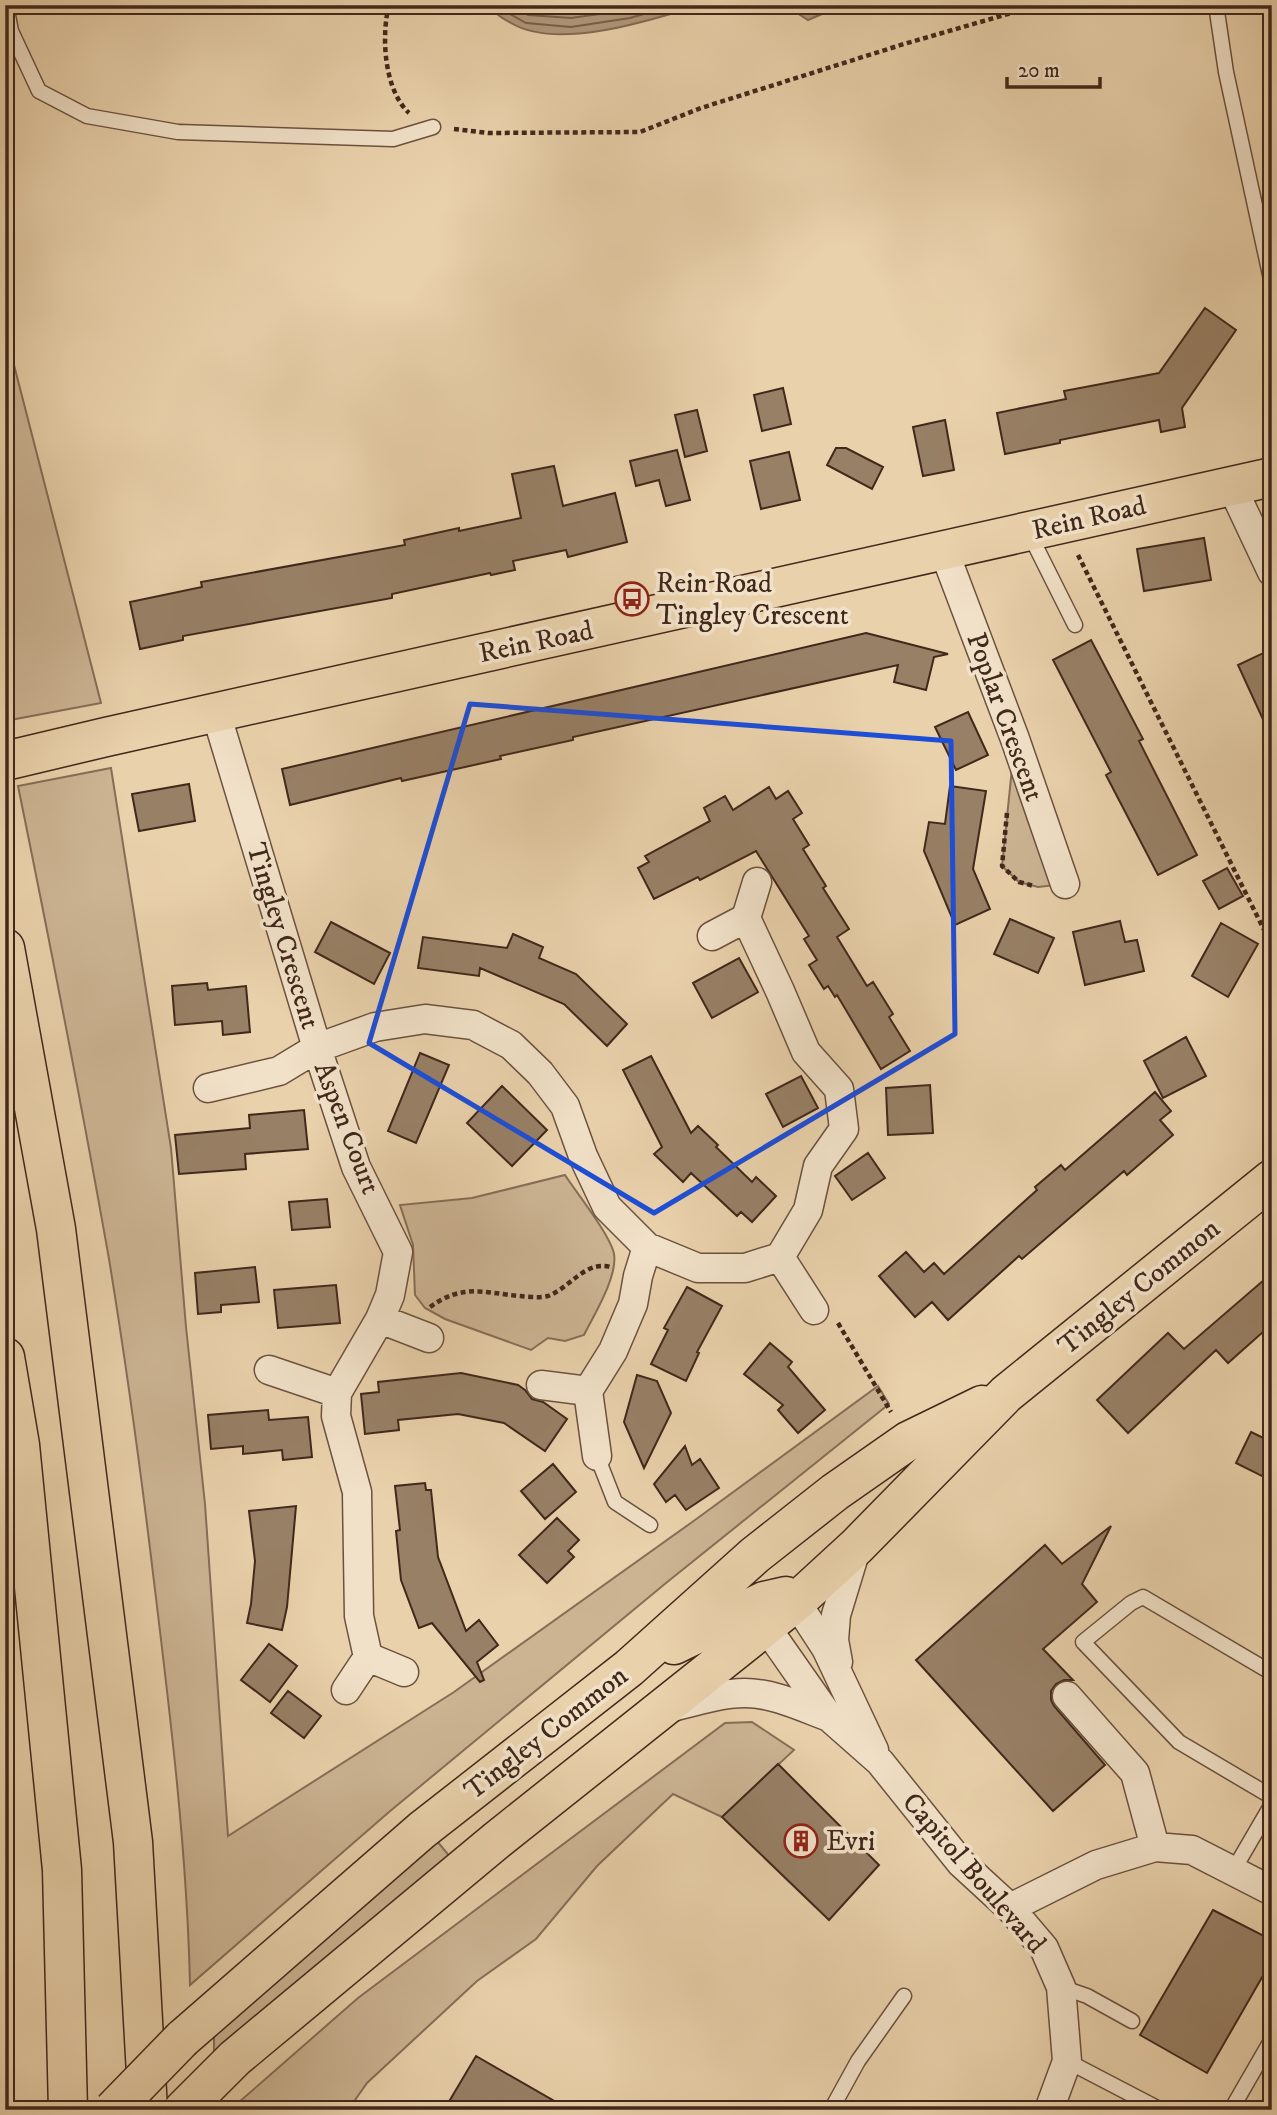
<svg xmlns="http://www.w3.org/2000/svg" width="1277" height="2115" font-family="'IM FELL DW Pica',serif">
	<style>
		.green { fill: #ccb493; stroke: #866e57; stroke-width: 2 }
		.water { fill: #b0987a; stroke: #846b54; stroke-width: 2 }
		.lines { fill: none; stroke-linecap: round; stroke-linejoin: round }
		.shore { stroke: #78604a; stroke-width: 2 }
		.building { fill: #988066; stroke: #41281b; stroke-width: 2 }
		.lane-casing { stroke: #6b523f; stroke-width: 17 }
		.street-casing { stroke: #6b523f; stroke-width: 31 }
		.primary-casing { stroke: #41281b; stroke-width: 41 }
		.highway-casing { stroke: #41281b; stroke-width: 41 }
		.path { stroke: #41281b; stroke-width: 4.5; stroke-dasharray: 5 3.5; stroke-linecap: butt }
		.lane { stroke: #f1e1c8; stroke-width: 14 }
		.street { stroke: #f1e1c8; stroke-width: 28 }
		.primary { stroke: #e9d1ab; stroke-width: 38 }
		.highway { stroke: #e9d1ab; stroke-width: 38 }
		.primary-bridge-casing { stroke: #41281b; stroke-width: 41; stroke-linecap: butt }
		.primary-bridge { stroke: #e9d1ab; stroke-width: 38 }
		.marked { fill: none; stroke: #1d4ed8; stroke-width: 5; stroke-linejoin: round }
		.labels { text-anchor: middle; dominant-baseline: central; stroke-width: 7; stroke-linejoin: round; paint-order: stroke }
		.street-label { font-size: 28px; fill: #41281b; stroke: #f1e1c8 }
		.poi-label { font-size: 28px; fill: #41281b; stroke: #f1e1c8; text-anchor: start }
	</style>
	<rect width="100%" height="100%" fill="#e9d1ab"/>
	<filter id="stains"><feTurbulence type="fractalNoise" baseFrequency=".00286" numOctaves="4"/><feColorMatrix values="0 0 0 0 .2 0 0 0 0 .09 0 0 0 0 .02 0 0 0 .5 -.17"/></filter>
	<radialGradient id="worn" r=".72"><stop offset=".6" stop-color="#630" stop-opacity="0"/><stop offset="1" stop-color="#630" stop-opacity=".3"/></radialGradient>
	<path class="green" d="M5,330L101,703L5,721Z
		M1015,739L1065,884L1038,887L1019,882L1002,866Z
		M111,768L171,1148L186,1327L205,1504L228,1836L454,1692L695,1520L878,1386L889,1404L666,1583L389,1812L190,1985C187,1853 171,1721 155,1590C142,1480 127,1369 109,1259C81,1101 50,943 18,786Z
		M565,1175C576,1192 611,1236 614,1254C618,1276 594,1315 584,1335L565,1341L548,1338L531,1350L445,1319L425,1308L415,1295L413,1245L400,1205L472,1198Z
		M752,1722L794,1750L722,1817L673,1794L597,1866L536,1939L477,1981L367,2083L348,2110H230L358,1998L725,1723Z
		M437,1841L451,1858L214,2057V2033Z"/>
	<path class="water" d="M491,5H700C651,20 558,51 511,23C502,18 495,15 491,5Z
		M785,5H843L808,20Z"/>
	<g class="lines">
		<path class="shore" d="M499,5L501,9L526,23L571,27L630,18L675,5
			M512,5L528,15L571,18L628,10L643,5"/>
	</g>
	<path class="building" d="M1205,308L1236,330L1182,408L1185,427L1161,432L1159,420L1060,440V443L1005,454L997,413L1066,399L1064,391L1159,373Z
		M783,388L791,424L762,431L754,395Z
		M697,410L707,451L685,457L675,415Z
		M945,420L954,470L923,476L913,427Z
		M836,448H846L883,467L872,489L827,465Z
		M677,450L690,500L666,506L659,480L636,486L630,461Z
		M789,452L800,500L761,509L750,461Z
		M554,466L563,506L615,493L627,542L568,557L566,550L513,561L515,570L491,575L490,573L392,594V598L183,636V640L140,649L130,602L202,587L201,582L405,545L404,540L459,528V531L521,518L512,474Z
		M1204,538L1211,580L1144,591L1137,549Z
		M866,633L948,654L934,657L926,690L894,682L898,665L573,737V740L500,756L501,759L402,781L401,778L290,805L282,769Z
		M1091,640L1143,739L1139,741L1197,855L1158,875L1106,775L1111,772L1053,660Z
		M1272,649V739L1238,665Z
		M968,712L988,755L956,770L935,727Z
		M189,784L195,821L139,831L132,794Z
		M950,786L986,791L973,869L990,909L955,925L924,851L929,822L945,824Z
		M769,787L776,799L788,791L802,813L793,819L809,845L803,849L826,886L823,888L849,929L837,937L867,986L873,982L893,1014L889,1017L910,1051L881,1069L837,995L835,997L828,986L824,989L809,965L817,960L804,939L809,936L756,851L700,880L698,877L654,899L638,868L649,862L645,856L710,821L704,808L725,796L733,810Z
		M1227,868L1243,896L1219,909L1203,881Z
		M1010,919L1054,938L1038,973L994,954Z
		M1120,921L1125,942L1137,940L1144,971L1085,985L1073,932Z
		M331,922L390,953L374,984L315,952Z
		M1221,923L1258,944L1228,997L1192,976Z
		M513,934L543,947L539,958L576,974L627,1024L607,1046L564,1004L480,968L479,976L418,968L423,937L507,948Z
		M739,958L758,992L712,1018L693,983Z
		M207,983L208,990L246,986L250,1032L223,1035L222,1021L175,1025L172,986Z
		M1186,1037L1206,1076L1163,1098L1144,1061Z
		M420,1053L449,1065L416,1143L388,1131Z
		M651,1056L691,1133L698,1126L718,1145L716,1147L752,1182L756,1177L776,1196L752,1222L741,1212L737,1216L691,1173L683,1182L654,1154L662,1147L623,1070Z
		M801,1076L818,1108L783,1127L766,1094Z
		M930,1085L933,1133L888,1135L886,1088Z
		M502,1086L547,1130L512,1166L467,1123Z
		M1155,1092L1171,1111L1160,1120L1173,1135L1127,1175L1124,1171L1022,1259L1019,1256L948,1320L932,1302L915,1317L879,1276L906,1252L924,1272L934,1263L944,1274L1037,1190L1035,1187L1061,1165L1065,1170Z
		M304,1110L308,1149L245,1154L246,1169L179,1174L175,1135L250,1128L249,1115Z
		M868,1153L885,1178L852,1200L835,1176Z
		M327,1199L330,1227L292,1230L289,1202Z
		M255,1267L259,1302L221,1305V1312L198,1314L195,1273Z
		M1272,1273V1324L1228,1363L1216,1350L1128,1433L1097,1400L1168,1333L1184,1349Z
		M336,1285L340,1323L278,1328L274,1290Z
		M687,1287L722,1306L697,1352L699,1353L686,1381L651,1364L668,1330L664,1328Z
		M770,1343L792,1362L788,1367L825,1410L798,1433L778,1410L783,1405L744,1374Z
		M461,1373L518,1385L525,1390L532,1399L543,1402L567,1419L545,1451L504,1423L458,1414L398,1420L399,1430L365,1434L361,1394L379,1392L378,1382Z
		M637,1375L657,1381L671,1413L644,1468L624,1422Z
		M268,1410L269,1420L308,1417L312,1457L283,1460L282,1450L243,1454V1446L211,1449L208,1415Z
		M1251,1432L1272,1442V1481L1236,1463Z
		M685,1446L692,1465L700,1459L719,1488L686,1510L675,1495L666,1502L654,1484Z
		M553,1464L576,1492L545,1519L521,1491Z
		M425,1483L426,1490H431L438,1557L466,1631L479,1620L498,1645L477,1662L484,1680L480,1682L432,1623L419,1628L401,1580L396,1531L400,1530L395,1486Z
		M296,1506L287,1607L282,1630L247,1623L251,1604L255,1561L249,1511Z
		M557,1518L579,1540L568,1551L574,1557L547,1583L519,1555Z
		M1111,1526L1082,1584L1097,1602L1043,1649L1073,1680H1064L1056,1684L1051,1691V1700L1054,1706L1105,1765L1053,1811L916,1660L1045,1545L1062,1564Z
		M269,1644L297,1666L270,1702L241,1680Z
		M288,1691L321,1716L304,1738L271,1713Z
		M778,1764L879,1865L829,1920L722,1817Z
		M1213,1910L1272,1940V1960L1207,2073L1140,2035Z
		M476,2056L570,2110H444Z"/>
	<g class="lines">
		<defs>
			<path id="lane" d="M6,5L11,31L39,91L87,116L178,132L393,139L433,127
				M1216,5L1226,72L1272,284
				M1029,533L1075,625
				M597,1456L615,1502L650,1525
				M1272,1673L1143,1597L1131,1603L1083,1642L1179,1742L1272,1797
				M1233,1871L1272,1804
				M1061,1987L1087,1996L1132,2021
				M1067,2061L1161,2110
				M831,2110L858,2061L904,1996
				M1231,2110L1272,2039"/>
			<path id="street" d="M1232,487L1272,572
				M944,551L1015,739L1065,884
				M216,713L317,1048L375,1027L425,1019L473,1025L511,1045L540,1073L565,1106L583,1156L607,1207L647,1247L698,1268H745L780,1257L808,1210L818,1166L844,1129L839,1089L806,1052L780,991L746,918
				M712,936L746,918L757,882
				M208,1088L279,1071L317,1048L356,1167L398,1252L390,1295L380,1319L337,1393L336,1416L357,1492L359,1616L368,1657
				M780,1257L814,1310
				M380,1319L429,1338
				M269,1370L337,1393
				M541,1385L588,1391L597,1456
				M588,1391L613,1351L633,1304L638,1276L647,1247
				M796,1602L826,1648L874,1750
				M766,1627L829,1717L880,1762L961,1863L1010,1908L1044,1948L1061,1987L1067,2061L1049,2110
				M838,1662L834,1640L836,1615L857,1546
				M346,1690L368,1657L404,1672
				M1067,1696L1135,1773L1155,1847
				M669,1708C693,1702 719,1693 745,1693C774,1693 802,1707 829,1717
				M1010,1908L1096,1865L1155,1847L1192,1850L1272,1891"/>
			<path id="primary" d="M5,761L106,737L1272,477
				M674,1645L764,1601L786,1596L791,1599
				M182,2039L422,1830L629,1668L755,1555L835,1492L908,1441L982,1405
				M183,2110L235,2058L497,1840L796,1602L857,1546L1006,1394L1272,1179"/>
			<path id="highway" d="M5,948L56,1229L133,1842L148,2110
				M5,1357L20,1445L62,1870L68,2110"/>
		</defs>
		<use href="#lane" class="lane-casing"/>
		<use href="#street" class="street-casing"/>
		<use href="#primary" class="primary-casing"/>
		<use href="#highway" class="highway-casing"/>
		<path class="path" d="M389,5C381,36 384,90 409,113
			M454,129L488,133L640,132L701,108L904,44L1039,5
			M1078,555L1272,946
			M1007,813L1002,866L1019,882L1034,886
			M430,1307C463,1283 484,1293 520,1296C528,1297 540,1298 548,1296C570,1288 585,1260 611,1267
			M838,1323L891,1412"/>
		<use href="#lane" class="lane"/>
		<use href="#street" class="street"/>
		<use href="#primary" class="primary"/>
		<use href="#highway" class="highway"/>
		<defs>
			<path id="primary-bridge" d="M113,2110L182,2039"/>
		</defs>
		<use href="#primary-bridge" class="primary-bridge-casing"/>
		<use href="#primary-bridge" class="primary-bridge"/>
	</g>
	<path class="marked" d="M470,704L951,741L955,1034L654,1213L369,1043Z"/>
	<defs>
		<symbol id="bus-ring" viewBox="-11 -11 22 22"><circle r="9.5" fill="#f1e1c8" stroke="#8f2418" stroke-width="1.5"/><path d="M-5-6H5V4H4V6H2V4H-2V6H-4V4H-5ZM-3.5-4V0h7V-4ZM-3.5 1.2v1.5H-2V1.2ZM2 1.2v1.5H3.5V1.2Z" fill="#8f2418"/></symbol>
		<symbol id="building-ring" viewBox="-11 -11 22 22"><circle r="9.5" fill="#f1e1c8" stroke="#8f2418" stroke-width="1.5"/><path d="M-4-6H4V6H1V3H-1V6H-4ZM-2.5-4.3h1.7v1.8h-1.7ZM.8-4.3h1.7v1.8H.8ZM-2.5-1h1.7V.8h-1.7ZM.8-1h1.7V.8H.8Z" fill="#8f2418"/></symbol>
	</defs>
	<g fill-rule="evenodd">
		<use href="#bus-ring" x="613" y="580" width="38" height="38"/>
		<use href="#building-ring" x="782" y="1822" width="38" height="38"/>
	</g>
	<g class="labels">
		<g class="street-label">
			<text transform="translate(1089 518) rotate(-13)">Rein Road</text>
			<text transform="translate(536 642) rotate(-12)">Rein Road</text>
			<text transform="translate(1005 717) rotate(70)">Poplar Crescent</text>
			<text transform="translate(283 936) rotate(73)">Tingley Crescent</text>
			<text transform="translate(347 1128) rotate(69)">Aspen Court</text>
			<text transform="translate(1139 1287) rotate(-39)">Tingley Common</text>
			<text transform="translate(546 1733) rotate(-38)">Tingley Common</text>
			<text transform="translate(974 1873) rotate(49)">Capitol Boulevard</text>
		</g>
		<g class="poi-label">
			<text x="656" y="583">Rein Road<tspan x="656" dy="32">Tingley Crescent</tspan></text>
			<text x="826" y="1841">Evri</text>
		</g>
	</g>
	<rect width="1277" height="2115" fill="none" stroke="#e9d1ab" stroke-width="28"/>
	<rect x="7" y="7" width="1263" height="2101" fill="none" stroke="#41281b" stroke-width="3.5"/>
	<rect x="14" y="14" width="1249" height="2087" fill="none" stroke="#41281b" stroke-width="2"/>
	<path d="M1007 77v10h93v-10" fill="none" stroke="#41281b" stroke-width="3.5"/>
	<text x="1018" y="77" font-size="21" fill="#41281b" stroke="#f1e1c8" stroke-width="5" paint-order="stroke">20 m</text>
	<rect width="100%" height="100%" filter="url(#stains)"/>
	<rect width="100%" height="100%" fill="url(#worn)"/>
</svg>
